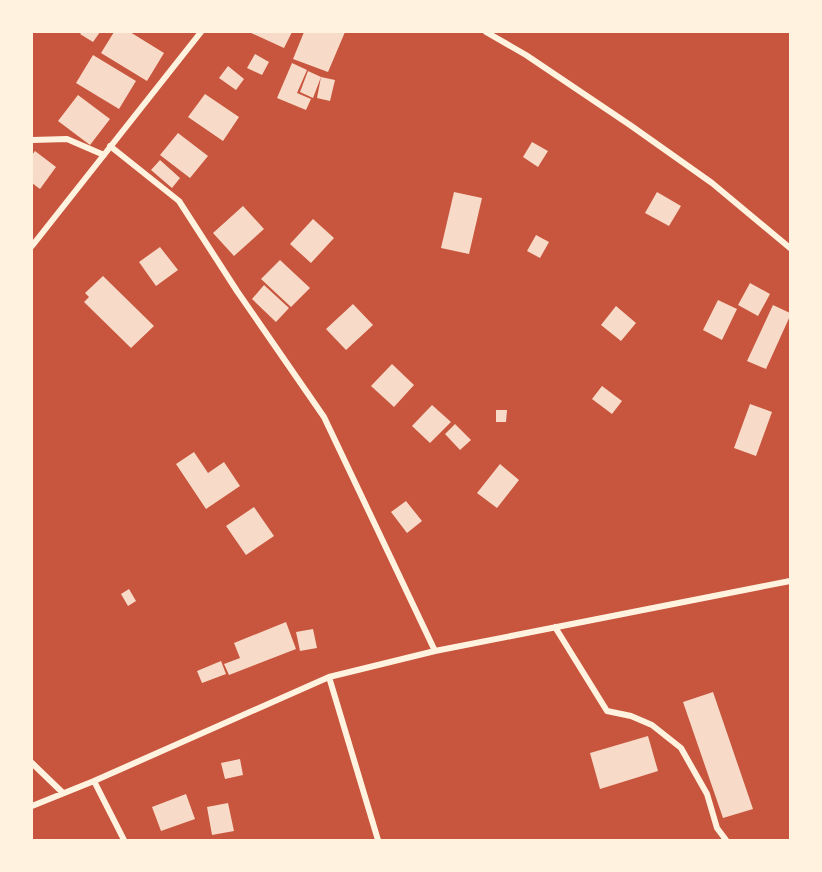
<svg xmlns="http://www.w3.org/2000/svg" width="822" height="872" font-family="'Archivo Narrow',sans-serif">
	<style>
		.building { fill: #f7dbc8 }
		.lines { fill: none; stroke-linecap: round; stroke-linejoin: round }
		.minor { stroke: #fff3e0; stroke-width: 6 }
	</style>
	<rect width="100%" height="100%" fill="#c8553d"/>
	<path class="building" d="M82,32H100L93,42L80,34Z
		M114,32H130L164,53L147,81L101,53Z
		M249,32H292L284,48Z
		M304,32H345L328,72L293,59Z
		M255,54L269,62L262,75L247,68Z
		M93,55L136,81L119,109L76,83Z
		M292,63L307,70L297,93L311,99L306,110L277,98Z
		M228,66L244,79L236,90L219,78Z
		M308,71L321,77L313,98L300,92Z
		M321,77L335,80L330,101L317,98Z
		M205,94L239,117L223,141L188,117Z
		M78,95L110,119L90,145L58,121Z
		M178,133L208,156L190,178L160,155Z
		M532,142L548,151L538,167L523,157Z
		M35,151L56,167L40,189L32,183V155Z
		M160,160L180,178L172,188L151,170Z
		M454,192L482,198L469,254L441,248Z
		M657,192L681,206L669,226L645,213Z
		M243,206L264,229L234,256L213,233Z
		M313,219L334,238L311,263L290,244Z
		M536,235L549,242L540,258L527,251Z
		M160,247L178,270L156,286L139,262Z
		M280,260L310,288L291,307L261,279Z
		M103,276L154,326L131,348L84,302L89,297L85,293Z
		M750,283L770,294L758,316L738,305Z
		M264,285L289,308L276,322L252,299Z
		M718,300L737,309L722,340L703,330Z
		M353,304L373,325L346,350L326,329Z
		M773,305L790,313V316L766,369L747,361Z
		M616,306L636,323L621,341L601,325Z
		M392,364L414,385L394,407L371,386Z
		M602,386L622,401L612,414L592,399Z
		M750,404L772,412L756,456L734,448Z
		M432,405L451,422L430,443L412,426Z
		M496,410H507L506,422H496Z
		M455,424L471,440L460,450L445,434Z
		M194,452L208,473L224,462L240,486L206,509L176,464Z
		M500,464L519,480L497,508L477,493Z
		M406,501L422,521L407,533L391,512Z
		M254,507L274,536L246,555L226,526Z
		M129,589L136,601L128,606L121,594Z
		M286,622L296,649L229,675L224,664L240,658L234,643Z
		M313,629L317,648L300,651L296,632Z
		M221,661L226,674L202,683L197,671Z
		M713,692L753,809L723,818L683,702Z
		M648,736L658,771L600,789L590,753Z
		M240,759L243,775L225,779L221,763Z
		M186,794L195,819L161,831L152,807Z
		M228,803L234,831L212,835L207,807Z"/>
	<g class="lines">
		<path class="minor" d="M486,32L526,55L630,125L712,183L790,248
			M32,140L67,139L104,155
			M110,146L179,201L237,291L324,417L435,651
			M32,246L201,32
			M555,627L607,711L631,716L652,725L681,748L707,794L717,828L726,840
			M329,677L378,840
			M32,763L63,793
			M94,781L124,840
			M32,806L94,781L329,677L435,651L790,581"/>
	</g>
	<rect width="822" height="872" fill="none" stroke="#fff3e0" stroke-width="66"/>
</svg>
